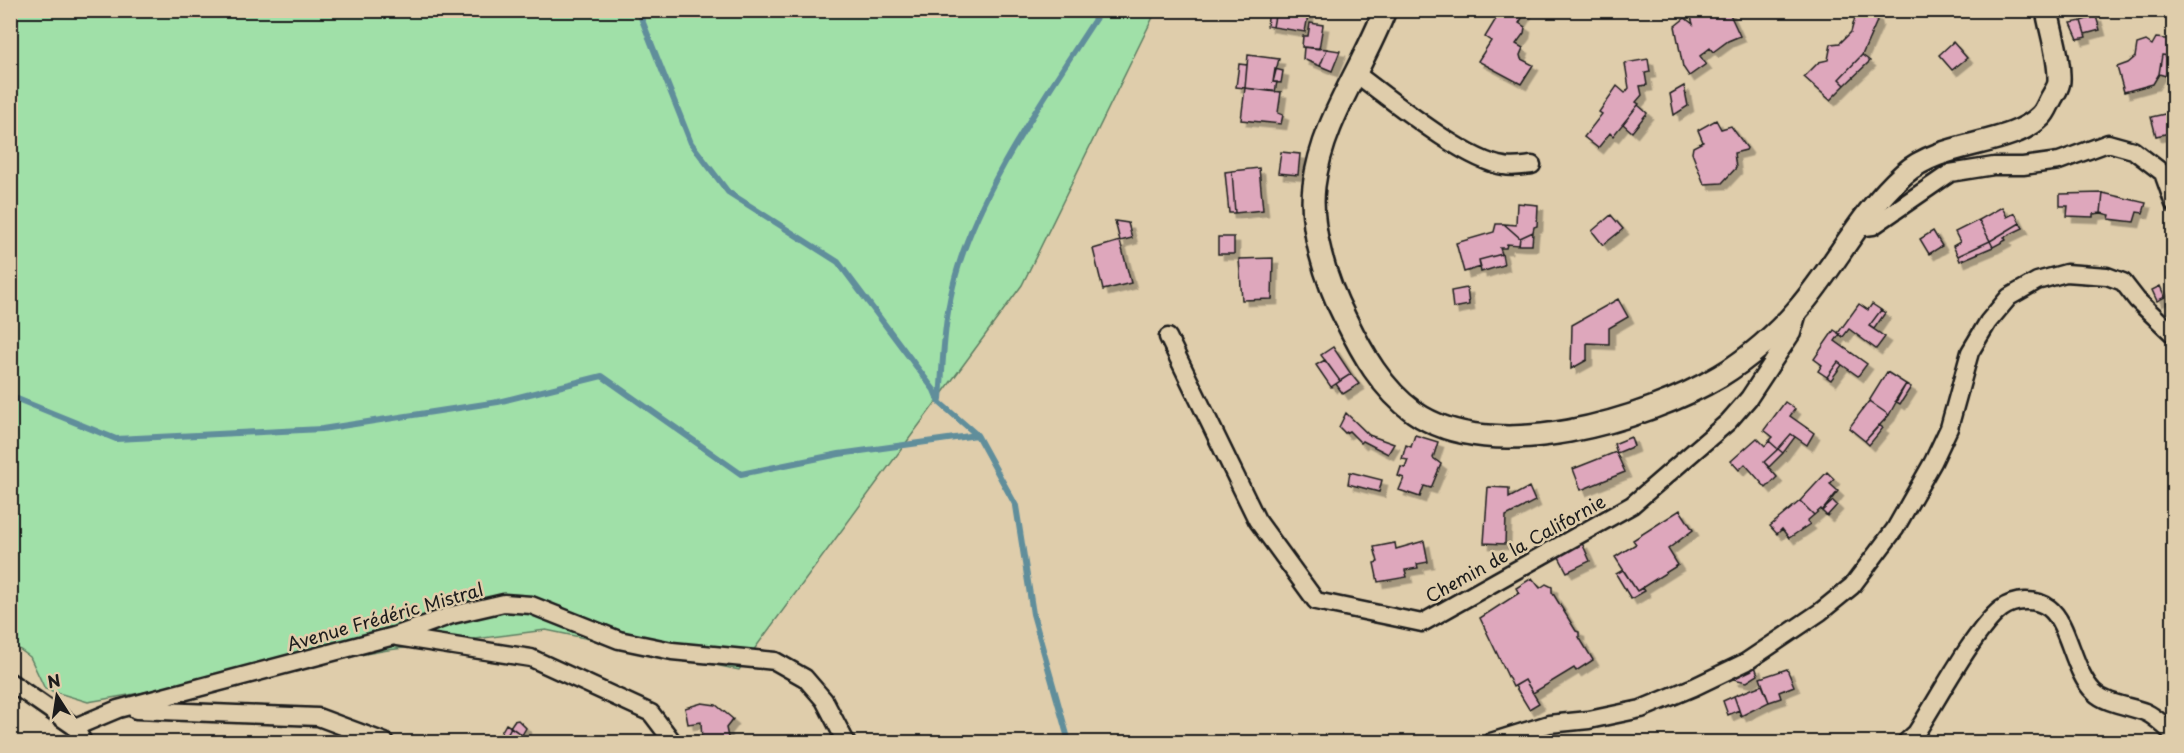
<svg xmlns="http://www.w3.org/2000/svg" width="2184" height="753" font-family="'Playpen Sans',sans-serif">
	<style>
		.green { fill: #a0e0a8; stroke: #5e7e62; stroke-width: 1.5 }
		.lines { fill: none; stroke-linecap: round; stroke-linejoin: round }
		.stream { stroke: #618e9b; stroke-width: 6 }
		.building { fill: #dea7bc; stroke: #1c1c1c; stroke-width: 1.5; filter: url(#shadow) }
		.minor-casing { stroke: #1c1c1c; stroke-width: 21 }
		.tertiary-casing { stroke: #1c1c1c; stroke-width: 26 }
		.minor { stroke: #dfcdab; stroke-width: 16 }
		.tertiary { stroke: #dfcdab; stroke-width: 21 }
		.labels { text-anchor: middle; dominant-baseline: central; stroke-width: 5; stroke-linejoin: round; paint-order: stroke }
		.street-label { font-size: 18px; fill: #1c1c1c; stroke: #dfcdab }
	</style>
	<defs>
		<filter id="shadow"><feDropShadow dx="5.5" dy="5.5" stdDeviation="0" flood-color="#0004"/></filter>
	</defs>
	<rect width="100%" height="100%" fill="#dfcdab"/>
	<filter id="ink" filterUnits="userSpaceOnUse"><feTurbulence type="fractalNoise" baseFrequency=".0167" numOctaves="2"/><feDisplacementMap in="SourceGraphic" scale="12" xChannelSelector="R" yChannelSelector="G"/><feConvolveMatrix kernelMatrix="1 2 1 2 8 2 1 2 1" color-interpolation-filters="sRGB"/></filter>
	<g filter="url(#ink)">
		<path class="green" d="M11,11H1156L1022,285L739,670L546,630L388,650L88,702L45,689L30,657L11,643Z"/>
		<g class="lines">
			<path class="stream" d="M638,10L691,143L728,192L838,262L934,390L939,402L977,435L1016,506L1033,614L1069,742
				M10,396L116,439L322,429L498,402L602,376L741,474L839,454L977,435
				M940,399C943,362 944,322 953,286C975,193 1049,91 1101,10"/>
		</g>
		<path class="building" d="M1269,10H1276L1273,27L1267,26Z
			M1276,10H1309L1305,32L1273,27Z
			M1494,10H1527L1519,23L1525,27L1524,33L1516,44L1523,48L1520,55L1521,59L1533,65L1521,84L1478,61L1491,41L1485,37L1499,14Z
			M1700,10H1728L1740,36L1728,41L1713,52L1710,48L1700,56L1706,64L1689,76L1683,67L1675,26L1685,18L1693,24L1691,17Z
			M1857,10L1876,16L1877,21L1862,55L1839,79L1845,85L1830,100L1804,77L1819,62L1828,60L1831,44L1840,43L1851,32Z
			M2096,16L2100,30L2085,34L2081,21Z
			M2081,21L2086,37L2078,39L2071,23Z
			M1310,23L1323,25L1319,49L1302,47L1303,36H1308Z
			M2156,38L2174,40V57L2162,55L2159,74L2153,84L2124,92L2117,67L2128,63L2135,57L2137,44L2146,41L2152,45Z
			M1953,42L1967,58L1952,70L1939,55Z
			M1304,47L1327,49L1320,66L1303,59Z
			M1327,49L1340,51L1332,71L1320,66Z
			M1248,55L1279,59L1273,82H1277L1275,92L1245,88Z
			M1862,55L1870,61L1845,85L1839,79Z
			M2162,55L2170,56L2166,76L2159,74Z
			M1648,59L1650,72L1645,73L1647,85L1640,86L1642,95L1636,102L1639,104L1613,136L1610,133L1598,148L1584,137L1602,114L1599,112L1617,86L1625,93L1629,88L1625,63Z
			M1239,64L1247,65L1245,88L1236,87Z
			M1275,69L1283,71L1281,83L1273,82Z
			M1684,86L1688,106L1674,115L1670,94Z
			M1245,88L1281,92L1278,113L1283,115L1281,124L1241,120Z
			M1638,105L1647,113L1632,132L1623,124Z
			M2174,112V132L2156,136L2151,117Z
			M1716,120L1721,129L1731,126L1747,148L1746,150L1734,153L1736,168L1722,183L1704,184L1692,153L1693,147L1703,142L1698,130Z
			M1281,152L1300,154L1298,175L1278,173Z
			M1259,168L1263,210L1235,213L1232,171Z
			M1232,171L1235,213H1229L1225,172Z
			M2103,193L2146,203L2143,213L2137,212L2134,222L2109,219L2110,215L2101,213Z
			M2103,193L2101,213L2093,214V217L2067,216L2068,206H2060V194Z
			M1517,203L1538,205L1537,226L1534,227L1533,232L1520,238L1504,224L1516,225Z
			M2002,207L2007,217L2015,213L2020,223L1990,241L1979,220Z
			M1611,215L1623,229L1603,245L1592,231Z
			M1979,220L1990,241L1958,256L1953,246L1960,242L1955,232Z
			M1115,221L1128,223L1132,238L1120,241Z
			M2020,223L2023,228L2004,237L2006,240L1993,247L1990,241Z
			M1496,224H1504L1520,238L1519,245L1507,244L1506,248H1500L1502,254L1479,260L1481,267L1464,272L1456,243L1494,232Z
			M1933,231L1942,246L1929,254L1920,239Z
			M1533,232L1532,245H1519L1520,238Z
			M1218,237H1234V254H1218Z
			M1120,241L1131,283L1103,290L1093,249Z
			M1990,241L1993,247L1960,261L1958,256Z
			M1502,254L1504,265L1481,272L1479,260Z
			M1273,258L1272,299L1242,300L1239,259Z
			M2160,286L2165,297L2157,301L2152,290Z
			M1467,288L1469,305L1453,308L1451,291Z
			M1618,299L1628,317L1609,328V344L1587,343V360L1571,369L1572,325Z
			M1859,304L1868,310L1872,304L1881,310L1869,326L1885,337L1876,349L1849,329L1843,337L1838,333Z
			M1881,310L1885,313L1874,329L1869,326Z
			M1834,330L1840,334L1835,341L1867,364L1858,376L1838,362L1827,377L1818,371L1822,365L1814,359Z
			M1333,347L1351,374L1340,381L1321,355Z
			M1325,360L1340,381L1331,387L1316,365Z
			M1838,362L1842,365L1831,380L1827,377Z
			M1887,372L1906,384L1889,415L1869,401Z
			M1351,374L1359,384L1343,394L1336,384Z
			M1906,384L1911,387L1900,404L1895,401Z
			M1869,401L1889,415L1865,441L1849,428Z
			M1785,402L1795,409L1790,416L1814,433L1807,445L1791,434L1778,449L1769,441L1773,437L1764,430Z
			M1346,413L1369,435L1394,444L1388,454L1363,441L1361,443L1349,431L1345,433L1339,427Z
			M1879,425L1883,428L1869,445L1865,441Z
			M1791,434L1795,437L1783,453L1778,449Z
			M1415,435L1438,442L1433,458L1441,464L1431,488L1424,486L1420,497L1399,490L1404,478L1398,476L1401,467L1405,468L1408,460L1402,459L1406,445L1411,447Z
			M1631,437L1634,446L1617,453L1614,444Z
			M1757,438L1765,446L1769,441L1778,449L1764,462L1777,477L1766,488L1745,464L1739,470L1731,461Z
			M1778,449L1783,453L1769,467L1764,462Z
			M1616,452L1625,472L1581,490L1573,469Z
			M1350,472L1382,480L1379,492L1348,484Z
			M1827,472L1834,479L1830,484L1838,491L1822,511L1821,509L1814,515L1800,501Z
			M1488,487L1509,488V498L1529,487L1535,501L1506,516L1505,544L1484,543Z
			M1800,501L1814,515L1807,521L1810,524L1789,538L1782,529L1777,534L1770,526Z
			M1833,501L1837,505L1827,516L1822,511Z
			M1680,510L1693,530L1668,549L1678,565L1637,591L1615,557L1636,544L1633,540Z
			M1424,541L1428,562L1417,564L1418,568L1405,570L1407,577L1378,582L1374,563L1378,562L1374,547L1395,543L1396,549Z
			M1582,543L1590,561L1567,572L1558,555Z
			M1623,570L1637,591L1643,588L1645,591L1631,599L1616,574Z
			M1532,578L1540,588L1546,584L1552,587V592L1576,631L1579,632V637L1593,660L1576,671L1574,668L1533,693L1525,680L1513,687L1480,618L1519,593L1516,588Z
			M1755,666L1758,675L1747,682L1733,679Z
			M1787,669L1794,686L1779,692L1781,698L1769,702L1760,678Z
			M1525,680L1539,703L1529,709L1515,686Z
			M1762,685L1769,702L1741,716L1734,696Z
			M1734,696L1739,710L1728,715L1723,701Z
			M702,703L716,705L733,719L726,728L729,742H702L701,722L688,724L685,708Z
			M518,720L526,728L522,735L510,727L514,721Z
			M506,724L511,727L503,742L498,738Z
			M511,727L522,735L534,742H492L495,737L503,742Z
			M196,739V742H117V741Z"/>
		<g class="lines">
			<defs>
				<path id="minor" d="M1355,73C1389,98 1465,161 1504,166C1513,168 1523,166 1532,165
					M1857,228L1873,226L1950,173L1994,166H2023L2059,161L2108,143L2133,150L2163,173L2174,204
					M1168,337L1257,520L1316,601L1422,623L1632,505L1728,422L1749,398L1792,333L1799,309
					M397,637L531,658L651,713L673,742
					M10,682L75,727L83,742
					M136,710L318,717L385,742
					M75,727L118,709L394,636L452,615L504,603L531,605L619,640L672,651L775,661L805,678L824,700L846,742
					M1491,742L1549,724L1589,720L1641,709L1694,687L1746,662L1820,612L1852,586L1895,529L1933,462L1949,428L1970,352L1988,322L2009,297L2037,281L2066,273L2107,276L2123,282L2137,300L2174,335
					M1906,742L1916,733C1937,701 1974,630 2001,609C2014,599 2036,598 2049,608C2069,623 2073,672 2094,692C2106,704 2130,706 2145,712C2155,716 2166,727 2174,735"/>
				<path id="tertiary" d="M1385,10C1362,70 1322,121 1314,186C1309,228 1326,281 1345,318C1362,353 1382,389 1414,412C1492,467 1646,420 1720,376C1748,359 1778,333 1799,308C1836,265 1861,212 1904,174C1942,140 2010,147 2041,116C2046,111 2048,104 2051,99C2054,93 2059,87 2059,81C2060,59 2051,33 2047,10"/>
			</defs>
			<use href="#minor" class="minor-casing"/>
			<use href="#tertiary" class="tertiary-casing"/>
			<use href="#minor" class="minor"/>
			<use href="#tertiary" class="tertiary"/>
		</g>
	</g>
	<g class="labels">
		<g class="street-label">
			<text transform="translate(1515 548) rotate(-29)">Chemin de la Californie</text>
			<text transform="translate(385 616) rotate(-16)">Avenue Frédéric Mistral</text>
		</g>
	</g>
	<rect width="2184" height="753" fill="none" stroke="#dfcdab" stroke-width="36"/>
	<rect x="18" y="18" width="2148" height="717" fill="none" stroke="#1c1c1c" stroke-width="2" filter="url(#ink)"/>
	<g transform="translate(57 696) rotate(348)" stroke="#dfcdab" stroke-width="4.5" paint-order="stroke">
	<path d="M0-4.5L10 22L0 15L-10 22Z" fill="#1c1c1c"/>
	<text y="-9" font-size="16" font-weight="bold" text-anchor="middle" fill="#1c1c1c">N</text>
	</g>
</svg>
